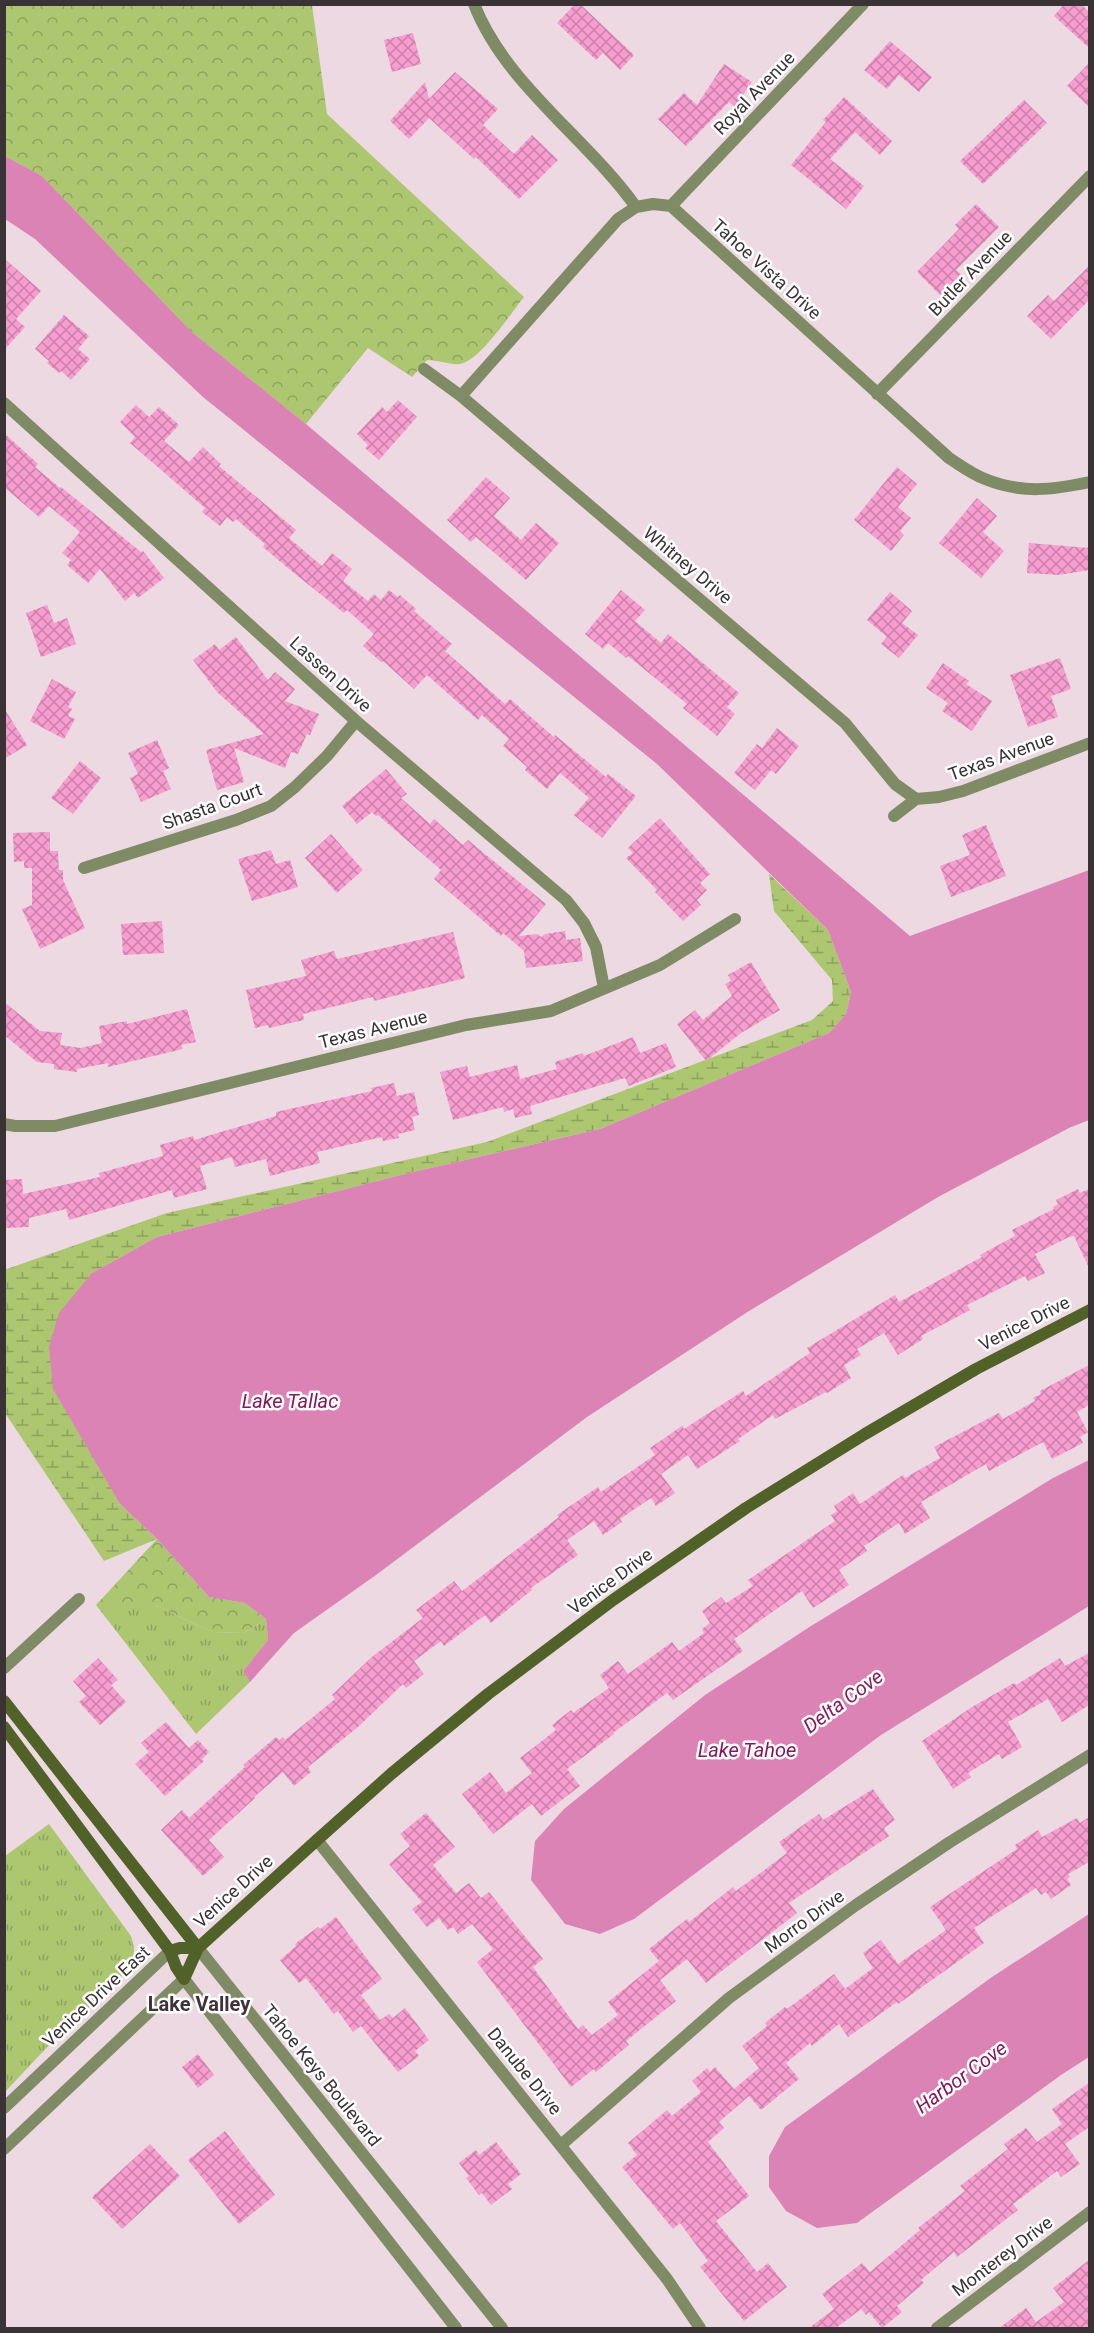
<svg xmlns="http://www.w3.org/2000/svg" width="1094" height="2333" font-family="Roboto,sans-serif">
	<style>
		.grass { fill: url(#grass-tufts) }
		.forest { fill: url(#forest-crowns) }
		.wetland { fill: url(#wetland-marsh) }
		.water { fill: #dc83b5 }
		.building { fill: url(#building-cross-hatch) }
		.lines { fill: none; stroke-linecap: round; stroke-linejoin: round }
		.street { stroke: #7e8b65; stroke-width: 12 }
		.secondary { stroke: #516228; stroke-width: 12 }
		.labels { text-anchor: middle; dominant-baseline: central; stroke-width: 5; stroke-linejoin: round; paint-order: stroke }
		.street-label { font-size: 18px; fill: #3a3336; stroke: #fff }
		.water-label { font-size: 20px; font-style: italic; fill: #82195e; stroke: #fff }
		.neighbourhood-label { font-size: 20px; font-weight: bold; fill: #403239; stroke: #fff }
	</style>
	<defs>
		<pattern id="grass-tufts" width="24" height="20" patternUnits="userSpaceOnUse" patternTransform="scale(1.5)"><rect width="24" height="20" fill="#acc770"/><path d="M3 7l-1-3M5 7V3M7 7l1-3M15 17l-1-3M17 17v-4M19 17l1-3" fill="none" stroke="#8da25d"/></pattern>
		<pattern id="forest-crowns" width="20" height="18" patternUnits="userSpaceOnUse" patternTransform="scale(1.5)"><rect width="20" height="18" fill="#acc770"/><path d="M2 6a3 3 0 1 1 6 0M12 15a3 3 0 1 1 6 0" fill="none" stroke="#8da25d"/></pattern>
		<pattern id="wetland-marsh" width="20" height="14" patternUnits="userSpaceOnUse" patternTransform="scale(1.5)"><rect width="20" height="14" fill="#acc770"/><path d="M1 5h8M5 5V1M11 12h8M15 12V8" fill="none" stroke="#8da25d"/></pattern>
		<pattern id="building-cross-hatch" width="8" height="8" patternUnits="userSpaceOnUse" patternTransform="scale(1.5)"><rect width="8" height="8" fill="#f89dcf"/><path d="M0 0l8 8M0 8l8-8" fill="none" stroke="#ca81a9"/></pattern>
	</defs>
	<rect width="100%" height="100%" fill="#ecd9e2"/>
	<path class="grass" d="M96,1605H155L212,1632L244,1633L266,1619L268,1640L243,1671L250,1682L196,1734Z
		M49,1824L131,1936L134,1947V1962L123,1975L51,2043L5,2092V1856Z"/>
	<path class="forest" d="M4,5H312L327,114L524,297C511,313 480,361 460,364C450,365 438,360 427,360L412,377L368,348L306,424L192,332L42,176L5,156Z
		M157,1539L209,1597L245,1603L266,1619L244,1633L212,1632L155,1605H96Z"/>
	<path class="wetland" d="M769,874L828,930L851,992L846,1014L829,1033L600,1129L413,1172L157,1237L92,1273L120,1504L157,1539L104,1561L5,1413L4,1270L167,1213L487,1142L812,1020L833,1001L832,980L774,911Z"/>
	<path class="water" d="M5,156L42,176L192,332L306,424L910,936L1089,870V1120L1069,1128L938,1197L749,1311L587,1417L376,1575L294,1633L250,1682L243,1671L268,1640L266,1619L245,1603L209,1597L157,1539L120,1504L53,1389L49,1347L59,1313L92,1273L157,1237L413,1172L600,1129L829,1033L846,1014L851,992L828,930L657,764L203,397L35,239L5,219Z
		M1089,1460V1606L881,1735L634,1919L600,1934L565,1924L531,1880L535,1841L564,1809L705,1695L811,1626L1053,1478Z
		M1089,1914V2057L1061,2075L857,2223L817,2228L786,2211L769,2187V2156L785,2127L992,1977Z"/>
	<path class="building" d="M575,4H580L634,55L620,70L603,53L596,60L557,23Z
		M1064,4H1081L1089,12V48L1054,16Z
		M413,33L421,64L392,72L384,40Z
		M890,41L932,77L919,92L899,75L887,89L864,70Z
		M1089,63V107L1067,86Z
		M724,64L752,82L735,107L729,102L686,146L658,119L684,93L697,105Z
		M455,72L498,109L483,125L514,154L532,135L558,160L519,199L476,157L474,159L429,118L409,139L390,121L425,82L429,99Z
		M844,97L892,141L880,155L855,132L830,159L864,186L846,209L791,165L826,122L823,120Z
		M1024,100L1047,123L983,184L960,161Z
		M976,204L999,227L956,270L961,274L940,295L917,272L959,229L955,225Z
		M4,258L41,291L16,319L25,327L4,350Z
		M1089,266V300L1051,339L1027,316L1048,295L1054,301Z
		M64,315L89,336L78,349L90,359L71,380L61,371L59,373L47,363L49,361L35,349Z
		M398,400L417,417L379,460L365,448L368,445L357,434L382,407L387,412Z
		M136,405L149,417L159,407L179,425L164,441L189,462L203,447L221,464L219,466L296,530L289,538L322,566L332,553L352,569L343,581L368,601L374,594L381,600L389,590L398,597L400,595L416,609L414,611L452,644L445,651L505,704L510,699L554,737L555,735L606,777L608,774L636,796L602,838L574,815L589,798L560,773L547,789L525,770L527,767L503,746L509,739L482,715L478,720L427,675L414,689L383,661L381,662L363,646L374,634L347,610L344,613L289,569L263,547L265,544L236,519L233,522L227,517L220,526L202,512L205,508L130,443L135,437L120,422Z
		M4,433L38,464L35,467L60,488L61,487L141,552L143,551L164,578L138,598L134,593L125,601L100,569L88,583L67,565L71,560L62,553L80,532L49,506L39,517L4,487Z
		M897,467L917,484L898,507L911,518L900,531L904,535L891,551L854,520Z
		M486,477L510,498L494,516L521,540L536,523L559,543L526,580L476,537L471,542L447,520Z
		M977,498L997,516L983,532L1004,551L981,578L939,543Z
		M1029,543L1089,548V570L1059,575L1027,573Z
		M621,590L645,610L635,621L661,643L668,634L739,693L727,707L735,714L717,736L683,708L687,704L628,656L626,658L608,643L603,649L585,634Z
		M890,592L912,611L902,623L918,635L899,658L881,644L887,637L867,620Z
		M47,605L54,623L67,618L76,644L41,657L26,613Z
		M236,637L268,680L275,672L295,689L285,701L319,714L310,735L307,734L298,754L291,752L285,768L234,748L244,782L217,790L206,750L264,734L217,692L193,660L215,644L219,650Z
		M1060,658L1071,689L1051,696L1058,717L1028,727L1010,675Z
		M943,663L969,681L966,684L992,701L972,731L942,711L948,703L926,688Z
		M52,679L76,692L68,707L72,709L68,716L75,719L64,739L30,721Z
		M4,708L27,745L4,759Z
		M777,728L799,746L776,774L771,770L755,790L734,773L757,744L762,748Z
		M157,740L169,768L163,771L171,789L141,802L130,778L138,774L128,753Z
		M80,761L101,778L73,814L51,798Z
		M386,769L407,794L401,798L430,824L434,819L463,845L468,840L546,904L519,936L537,934L541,937L545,934L565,931L566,940L580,938L583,961L526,968L524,951L503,933L501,936L434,879L441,870L378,815L376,816L372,812L357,824L342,806Z
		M660,818L710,874L700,883L707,890L697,900L701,905L683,921L655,892L657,890L626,858L633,853L628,848Z
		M986,825L1006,876L951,897L940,866L970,855L962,835Z
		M50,832V851H58L59,870H63V880L85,928L40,949L22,909L32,905V868H24V861L14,862L13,833Z
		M331,834L363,870L337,893L305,858Z
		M271,850L276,864L290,860L298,887L252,901L238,859Z
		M162,921L164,953L123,955L121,924Z
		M453,932L465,978L374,1001L373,997L303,1014L304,1020L269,1028L268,1025L255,1028L246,990L306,976L301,960L334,951L337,959Z
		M751,962L780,1010L741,1033L706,1061L677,1024L695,1010L703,1020L732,996L725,984L731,981L728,975Z
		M4,1002L40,1031L62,1033L60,1045L81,1048L102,1043L99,1026L127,1021V1024L187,1009L196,1042L181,1045L183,1049L108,1067V1063L77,1069V1072L54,1069V1064L37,1062L4,1035Z
		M633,1037L640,1053L666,1043L676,1067L629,1086L625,1078L530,1106L532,1114L515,1118L513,1109L504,1112L503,1107L453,1120L440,1072L467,1066L470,1077L517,1065L520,1079L557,1069L555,1062L583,1053L584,1056Z
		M394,1083L397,1096L414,1092L419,1115L412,1117L415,1130L398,1134L399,1138L383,1141L382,1137L317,1152L320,1163L270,1176L266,1159L235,1167L232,1157L200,1166L207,1189L174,1198L172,1190L69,1220L66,1209L29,1218V1227L4,1228V1180L22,1179L23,1194L100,1177L99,1173L163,1156L160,1145L193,1136L194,1140L276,1116V1112L372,1091L371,1088Z
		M1078,1189L1080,1193L1089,1189V1268L1074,1236L1069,1237L1035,1254L1045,1273L1028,1281L1025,1276L967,1305L970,1310L921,1336L923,1339L898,1355L884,1333L857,1349L861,1355L844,1365L851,1378L827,1393L826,1392L775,1419L773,1415L738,1439L740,1441L697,1469L688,1455L661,1474L675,1493L656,1506L651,1498L620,1519L622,1522L603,1535L594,1521L567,1540L578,1555L531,1588L532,1590L491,1623L485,1615L444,1646L441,1641L414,1661L424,1674L406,1688L403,1684L358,1727L308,1767L311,1772L294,1786L283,1772L254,1797L255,1798L209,1840L224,1857L203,1876L161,1830L182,1810L189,1818L245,1767L243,1765L276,1737L279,1740L283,1737L285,1740L335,1699L332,1695L373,1656L423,1618L416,1610L454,1581L462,1591L559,1517L557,1515L598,1487L601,1492L655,1455L650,1448L682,1426L684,1429L743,1391L746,1396L810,1353L807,1348L895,1295L899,1302L982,1257L980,1255L1015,1236L1012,1230L1054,1209L1053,1207L1058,1204L1056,1200Z
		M1089,1365V1405L1077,1412L1088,1432L1080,1437L1083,1443L1052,1459L1043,1442L989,1471L986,1464L921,1502L930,1518L905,1534L899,1523L864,1546L867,1551L839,1570L849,1585L813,1608L802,1591L734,1639L743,1651L673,1700L667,1693L613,1733L614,1734L567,1769L580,1786L541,1816L532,1804L493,1834L462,1794L490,1772L506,1793L532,1773L520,1758L556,1730L552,1725L571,1710L573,1713L609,1688L600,1675L618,1661L628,1674L672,1642L679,1651L704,1633L702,1629L710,1623L702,1611L721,1597L726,1603L753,1586L748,1580L835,1521L831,1515L837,1511L834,1506L853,1493L860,1504L903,1475L905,1478L940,1458L934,1447L999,1413L1003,1419L1035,1401L1033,1398L1041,1394L1040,1391Z
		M1089,1653V1705L1062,1722L1048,1699L1008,1722L1022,1747L1002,1759L999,1754L968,1773L971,1777L953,1789L922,1741L972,1707L1014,1683L1016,1685L1060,1658L1065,1666Z
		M98,1658L118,1680L111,1685L126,1702L100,1725L79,1702L86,1696L73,1681Z
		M166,1722L189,1748L198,1740L209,1752L202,1759L204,1761L165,1796L135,1764L149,1752L141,1743Z
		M873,1789L895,1820L884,1828L889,1836L789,1903L797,1913L706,1983L687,1959L660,1980L676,2001L626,2041L629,2045L596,2072L594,2069L571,2087L477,1962L493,1949L472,1924L458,1934L453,1927L448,1930L439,1918L427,1927L412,1909L422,1902L389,1864L410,1846L400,1834L426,1813L455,1847L433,1865L456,1893L469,1883L481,1898L489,1892L543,1959L533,1967L578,2029L583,2025L592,2035L618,2015L608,2002L659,1961L649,1949L687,1919L689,1922L733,1887L736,1891L787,1853L779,1842L819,1814L823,1820Z
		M1089,1817V1862L1068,1874L1070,1877L1067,1879L1071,1885L1051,1899L1046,1892L1041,1895L1036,1888L974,1928L984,1943L898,2004L897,2002L848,2037L839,2024L812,2046L810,2043L786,2063L799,2079L761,2110L749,2096L719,2122L724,2128L708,2142L749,2196L716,2221L757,2272L768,2263L787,2287L744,2321L700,2267L708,2261L680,2223L673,2229L622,2167L637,2155L628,2143L667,2110L672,2116L701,2092L692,2081L707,2068L710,2072L715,2067L734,2089L759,2068L742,2046L767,2026L765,2023L785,2007L787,2009L834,1974L845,1989L873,1968L863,1953L881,1940L898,1964L946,1930L930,1907L1017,1849L1015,1845L1038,1830L1042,1837L1077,1818L1080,1823Z
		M336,1917L382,1979L361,1995L380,2020L389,2014L393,2018L405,2008L429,2040L415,2051L419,2056L398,2072L361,2026L353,2032L338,2011L334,2014L306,1978L299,1983L280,1960L296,1946L295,1944L318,1927L320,1929Z
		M198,2054L214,2075L198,2088L182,2067Z
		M1089,2083V2127L1065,2144L1080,2164L1061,2177L1057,2171L1013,2204L1018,2210L957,2257L954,2252L921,2280L924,2283L897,2306L902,2312L882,2328L869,2312L866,2315L861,2309L836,2328H809L834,2309L822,2294L862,2263L870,2272L920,2230L918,2228L965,2191L960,2186L1008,2149L1004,2144L1026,2128L1037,2142L1062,2124L1052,2109Z
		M225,2131L275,2195L239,2224L188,2160Z
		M496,2142L521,2174L508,2184L512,2189L491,2205L482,2193L479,2195L466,2178L469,2176L459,2163L476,2150L479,2155Z
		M150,2144L180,2176L122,2229L92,2197Z
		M1089,2260V2328H999L1026,2308L1036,2322L1064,2302L1053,2288Z"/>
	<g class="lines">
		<path class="street" d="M474,4C505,84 587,138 636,207L653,204L671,206L949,458C960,465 972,474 985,479C1022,494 1052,490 1090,482
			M671,206L863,4
			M424,369L461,396L845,723L895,784L916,799
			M877,394L1090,176
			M461,396L618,219L636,207
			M4,403L356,721L566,900L584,923L596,947L604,988
			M894,816L916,799L939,797L963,791L1090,743
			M84,868L236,820L271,806L295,787L327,756L356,721
			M4,1124L15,1126H55L466,1025L551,1011L660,965L735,919
			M4,1668L79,1599
			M317,1840L667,2279L700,2328
			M198,1948L502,2328
			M4,2108L170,1951
			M561,2145L729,1998L856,1905L950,1842L1090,1755
			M4,2149L184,1979L456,2328
			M937,2328L1090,2212"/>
		<path class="secondary" d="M4,1701L198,1948
			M4,1727L170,1951L176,1967L184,1979L198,1948L317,1840L391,1774L488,1694L613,1600L746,1508L865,1434L976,1369L1090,1310
			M170,1951L180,1948H198"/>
	</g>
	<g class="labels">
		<g class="street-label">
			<text transform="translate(754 93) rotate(-46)">Royal Avenue</text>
			<text transform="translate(767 269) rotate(42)">Tahoe Vista Drive</text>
			<text transform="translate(970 273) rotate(-46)">Butler Avenue</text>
			<text transform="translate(688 565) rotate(40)">Whitney Drive</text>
			<text transform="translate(331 674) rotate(42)">Lassen Drive</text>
			<text transform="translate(1001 756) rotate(-20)">Texas Avenue</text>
			<text transform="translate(212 806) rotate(-20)">Shasta Court</text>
			<text transform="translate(373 1029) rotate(-14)">Texas Avenue</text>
			<text transform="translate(1024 1323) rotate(-27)">Venice Drive</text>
			<text transform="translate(610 1581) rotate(-36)">Venice Drive</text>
			<text transform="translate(233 1891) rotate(-42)">Venice Drive</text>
			<text transform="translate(804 1921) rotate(-36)">Morro Drive</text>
			<text transform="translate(96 1996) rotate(-43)">Venice Drive East</text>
			<text transform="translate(525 2071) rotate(51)">Danube Drive</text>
			<text transform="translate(322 2075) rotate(51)">Tahoe Keys Boulevard</text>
			<text transform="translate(1002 2256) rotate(-37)">Monterey Drive</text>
		</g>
		<g class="water-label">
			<text x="290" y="1401">Lake Tallac</text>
			<text transform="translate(843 1701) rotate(-36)">Delta Cove</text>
			<text x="747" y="1750">Lake Tahoe</text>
			<text transform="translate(961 2077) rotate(-36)">Harbor Cove</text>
		</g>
		<g class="neighbourhood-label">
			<text x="199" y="2004">Lake Valley</text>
		</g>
	</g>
	<rect width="1094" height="2333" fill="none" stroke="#3a3336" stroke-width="12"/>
</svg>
